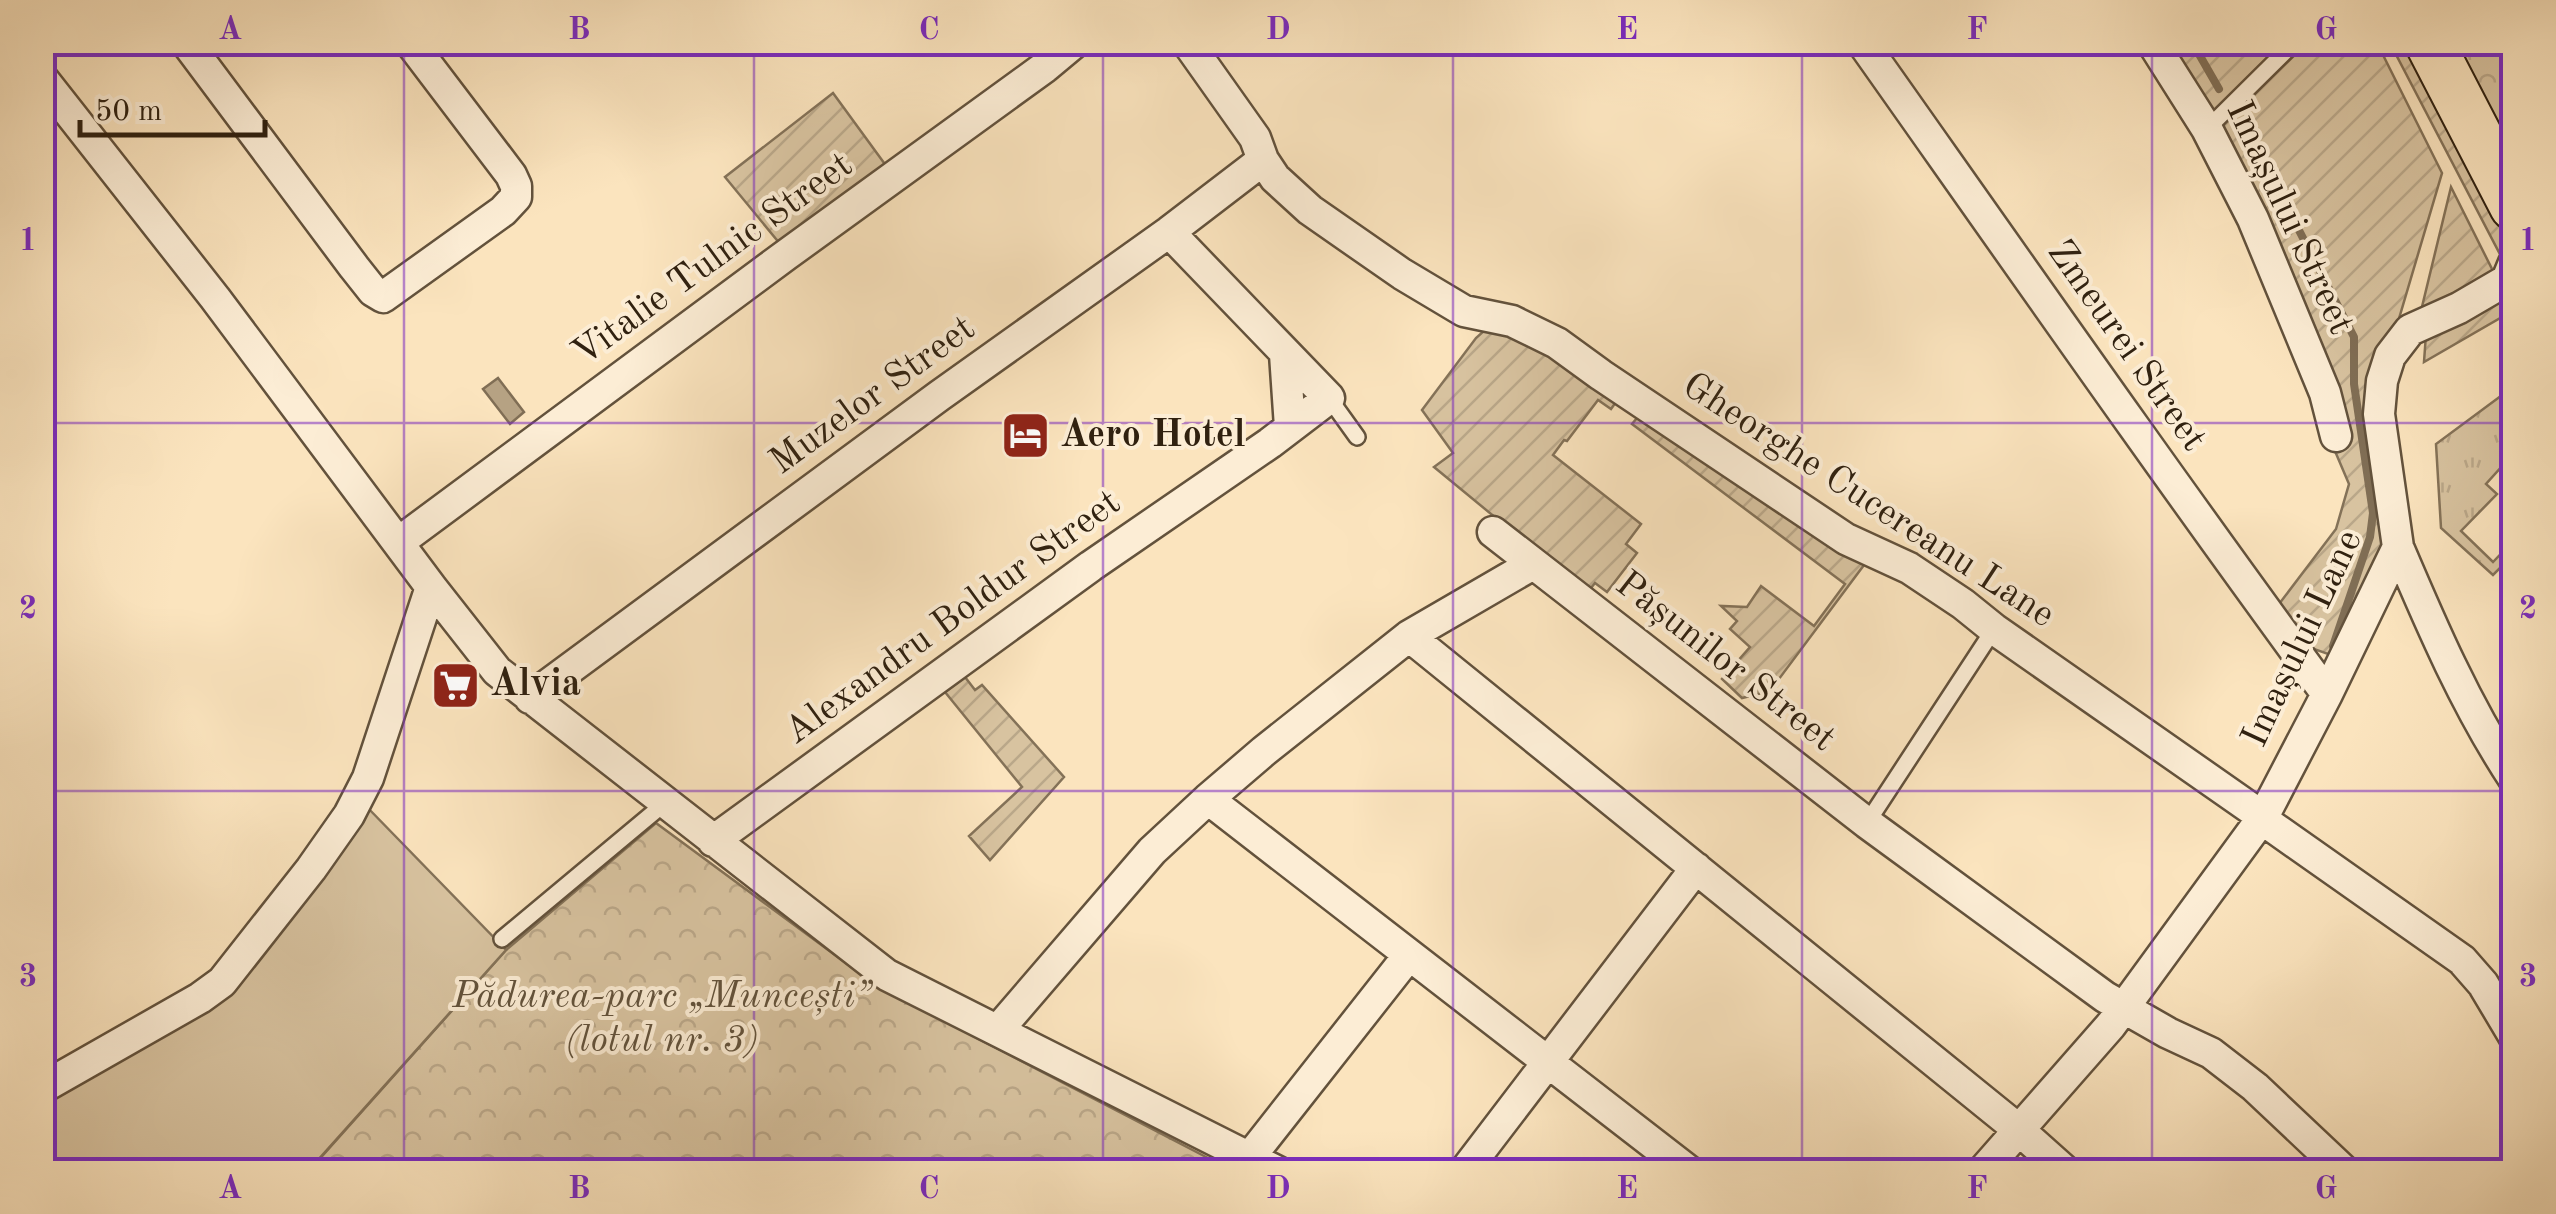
<svg xmlns="http://www.w3.org/2000/svg" width="2556" height="1214" font-family="'Old Standard TT',serif">
	<style>
		.grass { fill: url(#grass-tufts); stroke: #847258; stroke-width: 2.5 }
		.forest { fill: url(#forest-crowns); stroke: #847258; stroke-width: 2.5 }
		.park { fill: #d8c3a0; stroke: #847258; stroke-width: 2.5 }
		.garden { fill: url(#garden-furrows); stroke: #847258; stroke-width: 2.5 }
		.water { fill: #b6a283; stroke: #806e55; stroke-width: 2.5 }
		.lines { fill: none; stroke-linecap: round; stroke-linejoin: round }
		.stream { stroke: #806e55; stroke-width: 8 }
		.service-casing { stroke: #63523c; stroke-width: 20 }
		.minor-casing { stroke: #63523c; stroke-width: 35 }
		.primary-casing { stroke: #302110; stroke-width: 52 }
		.service { stroke: #fcedd5; stroke-width: 15 }
		.minor { stroke: #fcedd5; stroke-width: 30 }
		.primary { stroke: #fbe4be; stroke-width: 48 }
		.grid { fill: none; stroke: #7b2cbf; stroke-width: 2.5; stroke-opacity: 0.55 }
		.labels { text-anchor: middle; dominant-baseline: central; stroke-width: 8; stroke-linejoin: round; paint-order: stroke }
		.street-label { font-size: 38px; fill: #302110; stroke: #fcedd5 }
		.poi-label { font-size: 38px; font-weight: bold; fill: #302110; stroke: #fcedd5; text-anchor: start }
		.park-label { font-size: 38px; font-style: italic; fill: #62523b; stroke: #fcedd5 }
		.neatline { fill: none; stroke: #7b2cbf; stroke-width: 4 }
		.grid-label { font-size: 32px; text-anchor: middle; font-weight: bold; fill: #7b2cbf }
	</style>
	<defs>
		<pattern id="grass-tufts" width="24" height="20" patternUnits="userSpaceOnUse" patternTransform="scale(2.5)"><rect width="24" height="20" fill="#d8c3a0"/><path d="M3 7l-1-3M5 7V3M7 7l1-3M15 17l-1-3M17 17v-4M19 17l1-3" fill="none" stroke="#baa789"/></pattern>
		<pattern id="forest-crowns" width="20" height="18" patternUnits="userSpaceOnUse" patternTransform="scale(2.5)"><rect width="20" height="18" fill="#d8c3a0"/><path d="M2 6a3 3 0 1 1 6 0M12 15a3 3 0 1 1 6 0" fill="none" stroke="#baa789"/></pattern>
		<pattern id="garden-furrows" width="10" height="10" patternUnits="userSpaceOnUse" patternTransform="scale(2.5)"><rect width="10" height="10" fill="#d8c3a0"/><path d="M-1 1l2-2M0 10L10 0M9 11l2-2" fill="none" stroke="#baa789"/></pattern>
	</defs>
	<rect width="100%" height="100%" fill="#fbe4be"/>
	<filter id="stains"><feTurbulence type="fractalNoise" baseFrequency=".002" numOctaves="4"/><feColorMatrix values="0 0 0 0 .2 0 0 0 0 .09 0 0 0 0 .02 0 0 0 .5 -.17"/></filter>
	<radialGradient id="worn" r=".72"><stop offset=".6" stop-color="#630" stop-opacity="0"/><stop offset="1" stop-color="#630" stop-opacity=".3"/></radialGradient>
	<path class="grass" d="M2513,387V454L2486,484L2497,494L2461,531L2493,562L2513,541V555L2493,575L2441,528L2436,444Z"/>
	<path class="forest" d="M2456,43H2513V154Z
		M656,823L877,986L1233,1171L308,1172L506,950Z"/>
	<path class="park" d="M365,805L506,950L308,1171H43L42,1102L225,996Z"/>
	<path class="garden" d="M2163,43H2284L2215,110L2201,106Z
		M2307,43H2377L2442,173L2398,322L2386,551L2343,647L2328,654L2311,648L2276,608L2336,529L2349,484L2332,444L2220,136L2222,124Z
		M2390,43H2411L2513,243L2504,262Z
		M833,93L887,167L781,245L725,177Z
		M2451,187L2497,279L2420,315Z
		M2505,293L2513,309V320L2509,313L2424,362L2426,334Z
		M1486,329L1527,339L1616,402L1611,409L1598,400L1567,441L1564,440L1553,455L1641,524L1626,544L1637,553L1607,592L1595,583L1587,593L1434,467L1453,453L1422,410L1476,338Z
		M1642,412L1864,565L1767,695L1762,693L1742,698L1722,679L1750,647L1730,629L1737,621L1721,606L1747,607L1761,586L1814,626L1845,584L1632,424Z
		M965,677L975,690L982,685L1064,777L990,860L969,836L1022,787L945,692Z"/>
	<path class="water" d="M498,378L524,412L510,424L483,389Z"/>
	<g class="lines">
		<path class="stream" d="M2192,42L2219,89
			M2240,125L2287,207L2354,337V384L2373,513L2370,537L2333,646"/>
		<defs>
			<path id="service" d="M2207,129L2295,42
				M1329,398L1357,437
				M1867,823L1994,629
				M502,939L665,803"/>
			<path id="minor" d="M186,42L354,267L373,291L383,297L503,211L516,197V186L511,175L410,42
				M1187,42L1255,138L1263,160L1275,178L1310,210L1402,274L1464,311L1512,321L1557,343L1601,375L1846,539L1909,568L1963,604L1994,629L2263,817L2273,827L2462,960L2483,984L2514,1036
				M1862,42C2016,260 2169,479 2327,694
				M2152,42L2207,129L2253,219L2325,393L2336,436
				M42,78L215,298L431,587L497,671L887,975L1278,1172
				M1285,354L1290,427
				M1493,532L1867,823L2105,997L2168,1033L2211,1053L2255,1087L2345,1172
				M399,542L786,255L1045,67L1075,42
				M2398,547C2432,627 2466,706 2514,779
				M1409,636L2019,1130L2066,1172
				M530,698L939,396L1169,232L1263,160
				M1208,799L1690,1172
				M713,841L1091,566L1270,443L1329,398L1169,232
				M998,1030L1152,851L1208,799L1264,751L1409,636L1533,564
				M42,1088L200,998L222,982L311,869L349,815L368,778L431,587
				M1250,1157L1409,955
				M1464,1172L1696,868
				M1982,1172L2111,1025L2263,817L2327,694L2398,547L2379,414L2382,381L2390,356L2410,330L2459,308L2507,280L2514,263"/>
			<path id="primary" d="M2429,42L2514,206"/>
		</defs>
		<use href="#service" class="service-casing"/>
		<use href="#minor" class="minor-casing"/>
		<use href="#primary" class="primary-casing"/>
		<use href="#service" class="service"/>
		<use href="#minor" class="minor"/>
		<use href="#primary" class="primary"/>
	</g>
	<path class="grid" d="M404,42V1172M754,42V1172M1103,42V1172M1453,42V1172M1802,42V1172M2152,42V1172M42,423H2514M42,791H2514"/>
	<defs>
		<symbol id="hotel-square" viewBox="-11 -11 22 22"><rect x="-9" y="-9" width="18" height="18" rx="4" fill="#8f2418" stroke="#fcedd5"/><path d="M-6-4.5h1.5V1H6V5H4.5V3h-9V5H-6ZM-4 0a1.8 1.8 0 1 1 3.6 0ZM.5 0V-2.5h3Q6-2.5 6 0Z" fill="#fff"/></symbol>
		<symbol id="supermarket-square" viewBox="-11 -11 22 22"><rect x="-9" y="-9" width="18" height="18" rx="4" fill="#8f2418" stroke="#fcedd5"/><path d="M-6-5.5h2.5l.6 2H6L4.5 2H-2.5L-4.4-4H-6ZM-1.5 3.2a1.3 1.3 0 1 0 .1 0ZM3 3.2a1.3 1.3 0 1 0 .1 0Z" fill="#fff"/></symbol>
	</defs>
	<g fill-rule="evenodd">
		<use href="#hotel-square" x="998" y="408" width="55" height="55"/>
		<use href="#supermarket-square" x="428" y="658" width="55" height="55"/>
	</g>
	<g class="labels">
		<g class="street-label">
			<text transform="translate(2289 218) rotate(65)">Imașului Street</text>
			<text transform="translate(713 260) rotate(-36)">Vitalie Tulnic Street</text>
			<text transform="translate(2126 346) rotate(55)">Zmeurei Street</text>
			<text transform="translate(873 396) rotate(-36)">Muzelor Street</text>
			<text transform="translate(1868 501) rotate(33)">Gheorghe Cucereanu Lane</text>
			<text transform="translate(953 618) rotate(-36)">Alexandru Boldur Street</text>
			<text transform="translate(2303 639) rotate(-65)">Imașului Lane</text>
			<text transform="translate(1725 662) rotate(38)">Pășunilor Street</text>
		</g>
		<g class="poi-label">
			<text x="1060" y="436">Aero Hotel</text>
			<text x="490" y="685">Alvia</text>
		</g>
		<g class="park-label">
			<text x="662" y="997">Pădurea-parc „Muncești”<tspan x="662" dy="44">(lotul nr. 3)</tspan></text>
		</g>
	</g>
	<rect width="2556" height="1214" fill="none" stroke="#fbe4be" stroke-width="110"/>
	<path d="M80 120v15h185v-15" fill="none" stroke="#302110" stroke-width="5"/>
	<text x="95" y="120" font-size="30" fill="#302110" stroke="#fcedd5" stroke-width="8" paint-order="stroke">50 m</text>
	<rect x="55" y="55" width="2446" height="1104" class="neatline"/>
	<g class="grid-label">
		<text x="230" y="39">A</text>
		<text x="579" y="39">B</text>
		<text x="929" y="39">C</text>
		<text x="1278" y="39">D</text>
		<text x="1627" y="39">E</text>
		<text x="1977" y="39">F</text>
		<text x="2326" y="39">G</text>
		<text x="28" y="250">1</text>
		<text x="2528" y="250">1</text>
		<text x="28" y="618">2</text>
		<text x="2528" y="618">2</text>
		<text x="28" y="986">3</text>
		<text x="2528" y="986">3</text>
		<text x="230" y="1198">A</text>
		<text x="579" y="1198">B</text>
		<text x="929" y="1198">C</text>
		<text x="1278" y="1198">D</text>
		<text x="1627" y="1198">E</text>
		<text x="1977" y="1198">F</text>
		<text x="2326" y="1198">G</text>
	</g>
	<rect width="100%" height="100%" filter="url(#stains)"/>
	<rect width="100%" height="100%" fill="url(#worn)"/>
</svg>
